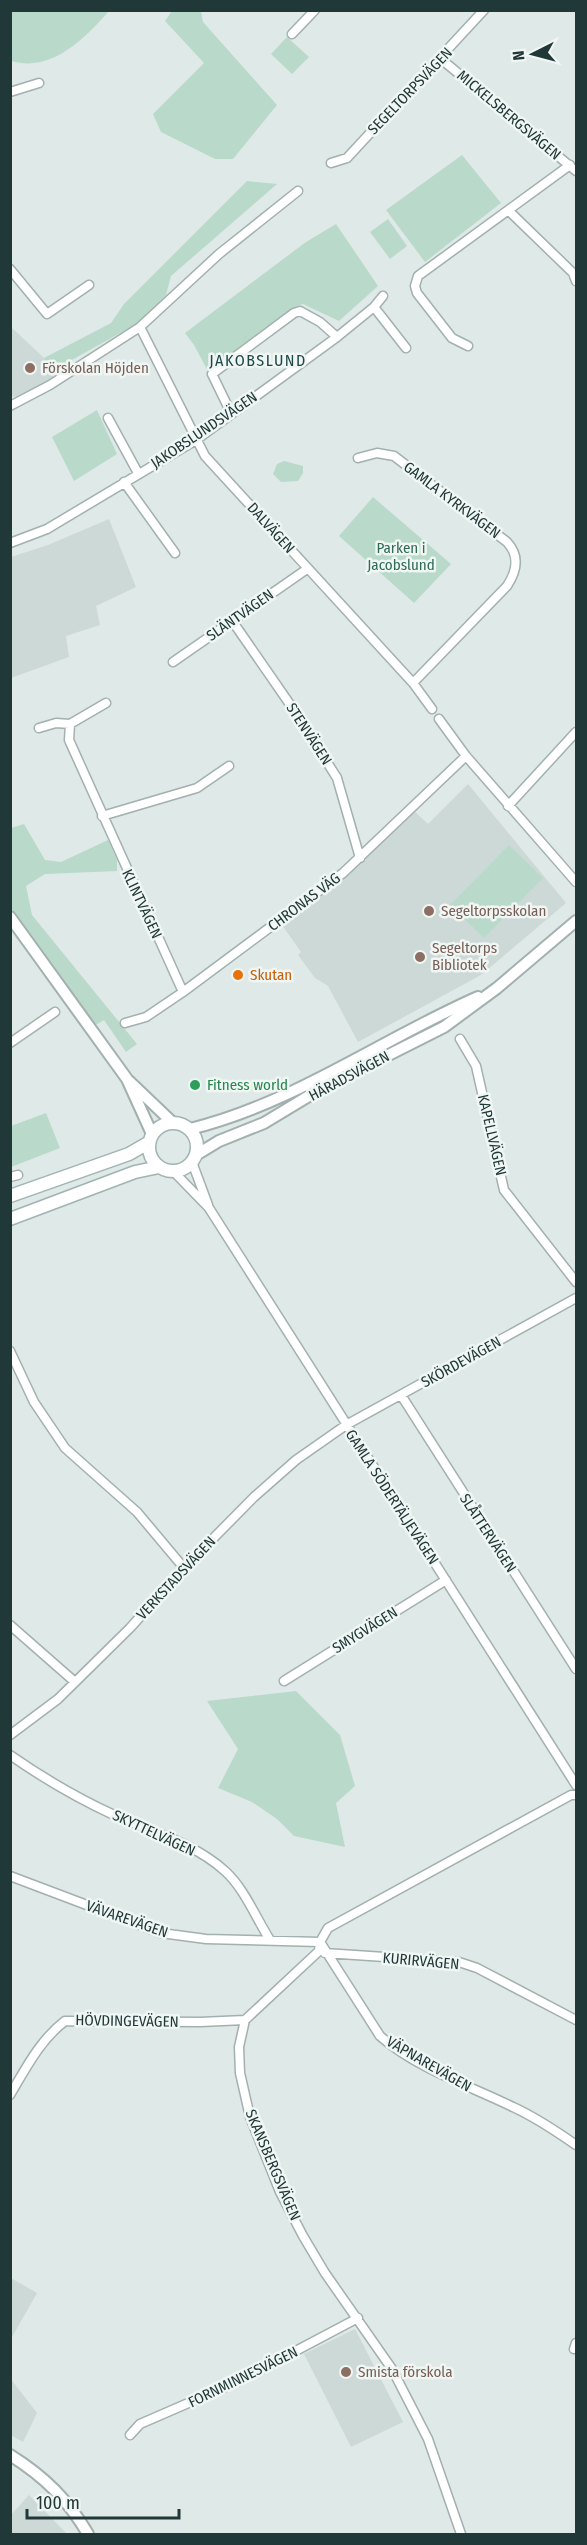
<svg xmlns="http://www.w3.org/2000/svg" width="587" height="2545" font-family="'Fira Sans Condensed',sans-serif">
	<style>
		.built { fill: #cdd9d7 }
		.green { fill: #b9daca }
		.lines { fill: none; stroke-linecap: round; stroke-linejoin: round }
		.minor-casing { stroke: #a2b0af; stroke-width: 11 }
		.tertiary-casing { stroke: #a2b0af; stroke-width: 14 }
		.secondary-casing { stroke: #9fb4b2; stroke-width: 15 }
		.minor { stroke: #fff; stroke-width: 8 }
		.tertiary { stroke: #fff; stroke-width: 10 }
		.secondary { stroke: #fff; stroke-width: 12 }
		.education-dot { fill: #8d6e63; stroke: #eff6f4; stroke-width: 2 }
		.food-dot { fill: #e8710a; stroke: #eff6f4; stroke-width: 2 }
		.leisure-dot { fill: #2e9e5b; stroke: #eff6f4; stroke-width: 2 }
		.labels { text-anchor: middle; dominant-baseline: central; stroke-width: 5; stroke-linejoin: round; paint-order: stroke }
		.street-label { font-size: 15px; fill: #213838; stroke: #eff6f4 }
		.education-label { font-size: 15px; fill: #785e54; stroke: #eff6f4; text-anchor: start }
		.park-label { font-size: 15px; fill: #2e6c55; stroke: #eff6f4 }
		.food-label { font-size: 15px; fill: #c56008; stroke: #eff6f4; text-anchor: start }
		.leisure-label { font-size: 15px; fill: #27864d; stroke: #eff6f4; text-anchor: start }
		.neighbourhood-label { font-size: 16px; letter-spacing: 1.5px; fill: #1f4949; stroke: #eff6f4 }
	</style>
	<rect width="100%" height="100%" fill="#dfe9e7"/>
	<path class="built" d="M10,326L44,358L54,378L16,397L11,396Z
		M109,519L136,587L96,606L100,625L66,636L69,657L11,678V557L48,545Z
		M468,784L566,903L481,975L358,1042L328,986L315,978L298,955L301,952L282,925L345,877L413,810L428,824Z
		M11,2278L37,2293L11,2339Z
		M355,2329L403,2422L351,2447L304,2354Z
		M10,2378L37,2413L23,2442L11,2435Z
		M29,2495L67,2534H11V2515Z"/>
	<path class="green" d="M10,11L11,10L109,11C85,38 52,73 11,61Z
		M172,11H201L203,22L277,105L233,159H215L161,132L153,114L204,63L165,21Z
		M287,37L309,57L292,74L271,54Z
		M462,155L501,203L425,262L386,210Z
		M247,181L277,184L171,276L166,295L140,322L52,371L44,358L111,323L124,304Z
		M388,219L407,246L390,259L370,232Z
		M336,224L378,286L339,321L303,304L294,307L208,371L194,345L185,333L306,242Z
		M97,410L117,454L74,481L52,437Z
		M284,461L303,466V473L298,481L281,482L273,474L277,464Z
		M373,497L451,564L414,603L339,536Z
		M24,824L45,860L61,862L108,840L117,860V871L45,874L26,886L32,915L137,1044L126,1052L104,1020L94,1026L11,908V828Z
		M509,845L543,878L484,938L450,905Z
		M46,1113L60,1148L11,1167V1126Z
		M296,1691L340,1735L355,1786L336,1803L345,1847L294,1836L277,1819L252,1802L218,1788L238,1749L207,1701Z"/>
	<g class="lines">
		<defs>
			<path id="minor" d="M292,34L315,10
				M441,59L576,171
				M10,92L39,83
				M331,163L347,158L484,10
				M509,211L573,273L576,281
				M10,269L47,314L89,285
				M374,307L406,348
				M140,327L205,456L413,683L432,709
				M468,346L452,338L417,293L415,286L418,276L570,165
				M10,406L50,385L140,327L219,254L298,191
				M231,413L212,374L294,313L300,311L320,322L337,337
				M108,418L138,473
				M358,458L377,453L394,456L507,542C520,556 517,571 507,586L413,683
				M124,482L175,553
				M10,543L47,529L196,440L337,337L374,307L383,296
				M233,622L298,716L337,778L360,858
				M173,662L307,569
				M439,719L466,756
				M70,724L69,740L183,992
				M39,728L56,723L70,724L106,703
				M508,806L576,732
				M102,816L197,788L229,766
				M125,1023L146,1017L183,992L343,873L466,756L576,882
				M460,1039L476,1066L504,1190L576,1282
				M10,1043L55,1012
				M192,1162L208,1205
				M173,1171L209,1208L576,1785
				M10,1177L18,1175
				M10,1351L34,1402L65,1448L137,1512L184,1568
				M401,1395L576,1669
				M10,1625L75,1682
				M284,1681L446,1580
				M10,1735L58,1699L130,1628L184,1568L254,1497L296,1460L346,1425L576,1298
				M10,1755C43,1778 77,1798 114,1815C151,1831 194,1843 225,1871C244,1888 256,1918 270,1940
				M10,1876L161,1933L206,1939L320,1942L380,2036C418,2069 468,2085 513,2107C535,2117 556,2131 576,2145
				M325,1953L459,1962L477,1968L576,2020
				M10,2095C26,2068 40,2040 65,2021L200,2022L245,2020
				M574,2349L576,2343
				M130,2435L140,2424L239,2381L358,2318
				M461,2534L428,2439L392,2369L325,2273L303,2236L280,2192L250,2117L240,2073L239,2047L245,2020L319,1951L320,1942L328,1928L571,1795H576"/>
			<path id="tertiary" d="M10,917L127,1079L152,1134
				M129,1081L172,1122
				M190,1129C293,1104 382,1039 478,997
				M196,1155L219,1141L264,1123L317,1091L444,1027L497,988L576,921
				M10,2455C45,2477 68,2500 88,2534"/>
			<path id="secondary" d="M149 1147a24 24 0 1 1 48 0a24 24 0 1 1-48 0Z
				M10,1196L129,1154L148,1143
				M10,1219L135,1172L159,1167"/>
		</defs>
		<use href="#minor" class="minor-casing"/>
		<use href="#tertiary" class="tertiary-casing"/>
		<use href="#secondary" class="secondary-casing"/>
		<use href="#minor" class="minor"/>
		<use href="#tertiary" class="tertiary"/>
		<use href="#secondary" class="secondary"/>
	</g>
	<g class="education-dot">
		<circle cx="30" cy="368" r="6"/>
		<circle cx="429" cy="911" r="6"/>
		<circle cx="420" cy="957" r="6"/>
		<circle cx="346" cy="2372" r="6"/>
	</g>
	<circle class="food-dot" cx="238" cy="975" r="6"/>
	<circle class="leisure-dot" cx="195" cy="1085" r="6"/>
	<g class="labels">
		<g class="street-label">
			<text transform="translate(410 91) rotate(-46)">SEGELTORPSVÄGEN</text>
			<text transform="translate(509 115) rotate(40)">MICKELSBERGSVÄGEN</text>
			<text transform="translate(204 430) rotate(-34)">JAKOBSLUNDSVÄGEN</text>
			<text transform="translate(452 500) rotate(37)">GAMLA KYRKVÄGEN</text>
			<text transform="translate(271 528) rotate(48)">DALVÄGEN</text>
			<text transform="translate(240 615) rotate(-35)">SLÄNTVÄGEN</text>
			<text transform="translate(309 734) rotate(57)">STENVÄGEN</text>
			<text transform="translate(304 902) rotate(-37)">CHRONAS VÄG</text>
			<text transform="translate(142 904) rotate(65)">KLINTVÄGEN</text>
			<text transform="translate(349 1076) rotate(-28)">HÄRADSVÄGEN</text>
			<text transform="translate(492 1135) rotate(77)">KAPELLVÄGEN</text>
			<text transform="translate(461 1362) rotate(-29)">SKÖRDEVÄGEN</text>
			<text transform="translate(392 1497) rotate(57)">GAMLA SÖDERTÄLJEVÄGEN</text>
			<text transform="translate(488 1533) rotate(57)">SLÅTTERVÄGEN</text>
			<text transform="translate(176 1578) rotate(-47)">VERKSTADSVÄGEN</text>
			<text transform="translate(365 1630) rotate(-32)">SMYGVÄGEN</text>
			<text transform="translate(154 1833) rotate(25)">SKYTTELVÄGEN</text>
			<text transform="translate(127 1919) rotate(19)">VÄVAREVÄGEN</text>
			<text transform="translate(421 1961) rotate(5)">KURIRVÄGEN</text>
			<text transform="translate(127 2021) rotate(1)">HÖVDINGEVÄGEN</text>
			<text transform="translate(429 2064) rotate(30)">VÄPNAREVÄGEN</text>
			<text transform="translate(273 2165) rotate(67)">SKANSBERGSVÄGEN</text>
			<text transform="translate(243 2377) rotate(-26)">FORNMINNESVÄGEN</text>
		</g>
		<g class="education-label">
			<text x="42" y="368">Förskolan Höjden</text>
			<text x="441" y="911">Segeltorpsskolan</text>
			<text x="432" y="948">Segeltorps<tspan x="432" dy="17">Bibliotek</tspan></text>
			<text x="358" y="2372">Smista förskola</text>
		</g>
		<g class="park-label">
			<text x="401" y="548">Parken i<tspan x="401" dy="17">Jacobslund</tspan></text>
		</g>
		<g class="food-label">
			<text x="250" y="975">Skutan</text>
		</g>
		<g class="leisure-label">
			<text x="207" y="1085">Fitness world</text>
		</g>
		<g class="neighbourhood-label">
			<text x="258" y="360">JAKOBSLUND</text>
		</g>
	</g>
	<rect width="587" height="2545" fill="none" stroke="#213838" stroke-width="24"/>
	<g transform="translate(533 54) rotate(264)" stroke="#eff6f4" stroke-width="4.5" paint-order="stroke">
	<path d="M0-4.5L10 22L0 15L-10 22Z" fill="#213838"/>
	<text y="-9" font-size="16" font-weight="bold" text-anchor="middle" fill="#213838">N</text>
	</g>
	<path d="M27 2509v9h152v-9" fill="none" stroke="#213838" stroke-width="3"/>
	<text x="36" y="2509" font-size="18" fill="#213838" stroke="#eff6f4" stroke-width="4.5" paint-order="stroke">100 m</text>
</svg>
